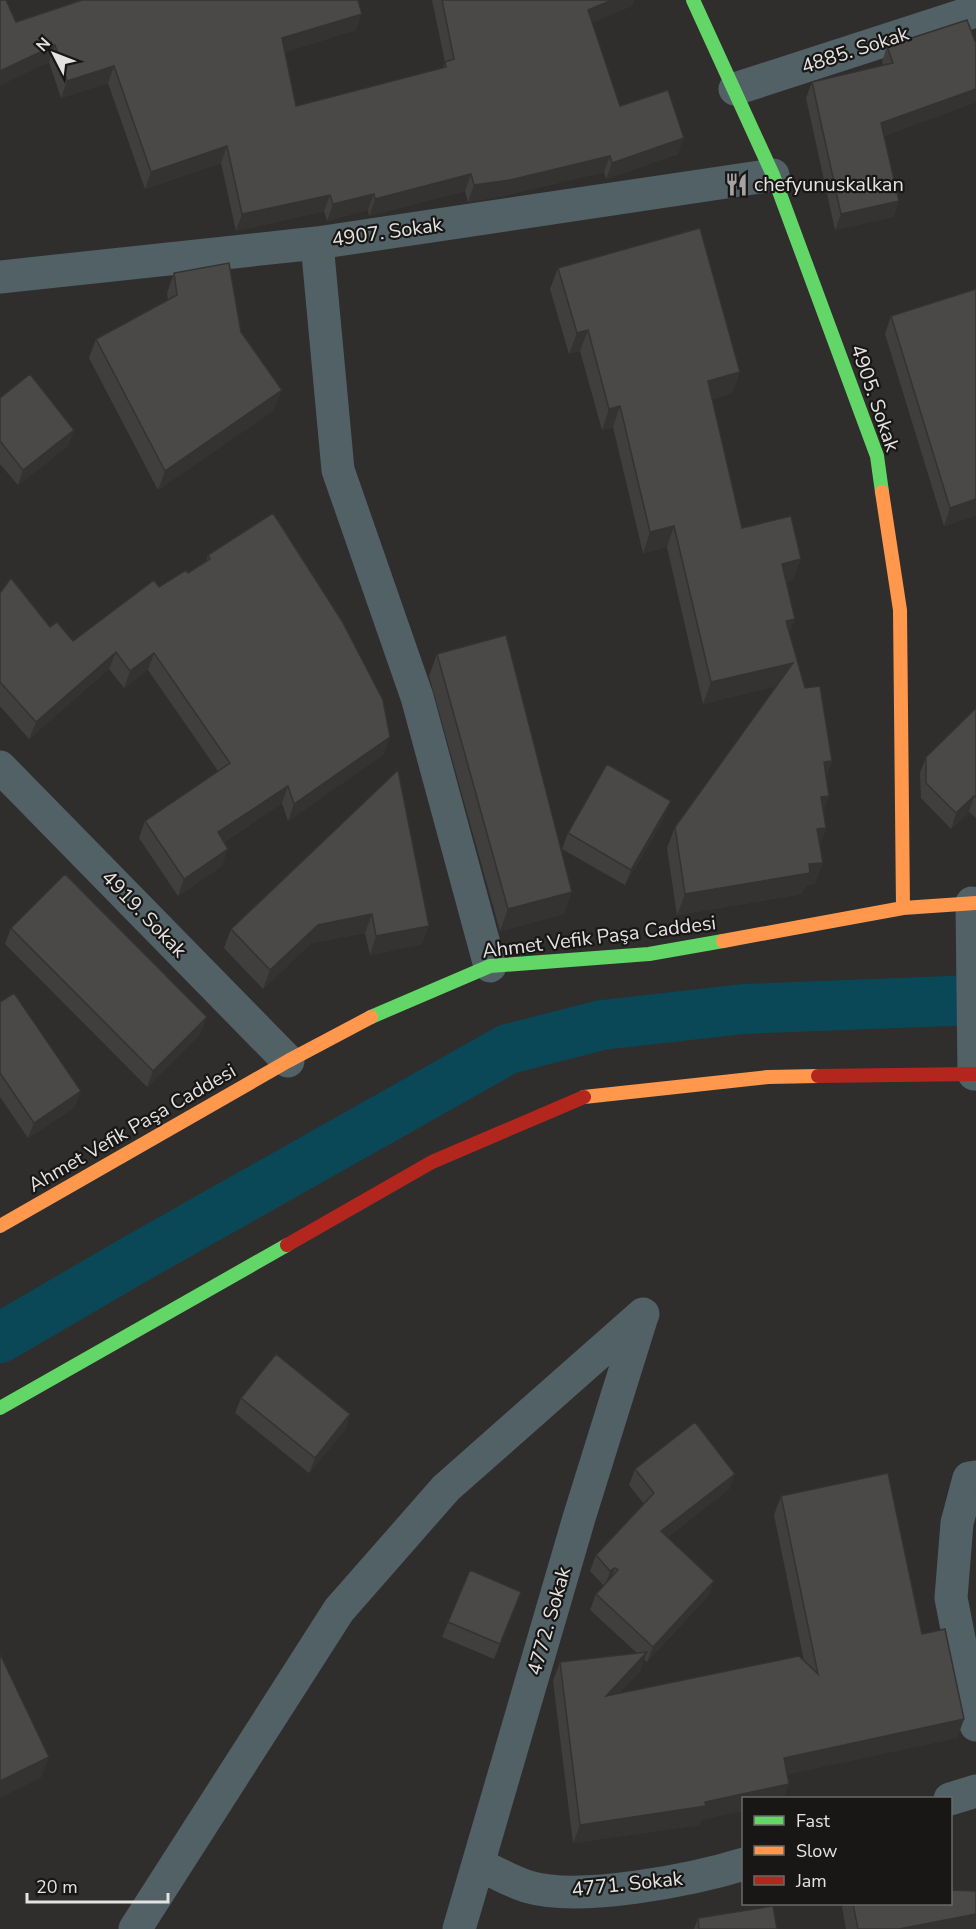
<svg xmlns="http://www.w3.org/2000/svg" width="976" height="1929" font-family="'Nunito Sans',sans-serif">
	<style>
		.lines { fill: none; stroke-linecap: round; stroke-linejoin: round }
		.canal { stroke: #0a4757; stroke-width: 50 }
		.street { stroke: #526166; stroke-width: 33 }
		.fast { stroke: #63d668; stroke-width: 14 }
		.slow { stroke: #ff974d; stroke-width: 14 }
		.jam { stroke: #b3261e; stroke-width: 14 }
		.wall { fill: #403f3e }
		.shaded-wall { fill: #343332 }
		.building { fill: #4a4948; stroke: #343332; stroke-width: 1.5 }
		.labels { text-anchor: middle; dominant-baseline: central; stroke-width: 4.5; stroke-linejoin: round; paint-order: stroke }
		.street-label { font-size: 20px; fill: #e5e3e1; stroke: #181715 }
		.poi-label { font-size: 20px; fill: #e5e3e1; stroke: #181715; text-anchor: start }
	</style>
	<rect width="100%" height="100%" fill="#302e2c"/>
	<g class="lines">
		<path class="canal" d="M0,1338L139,1257L508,1049L602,1025L744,1009L976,1000"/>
		<path class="street" d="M735,89L976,11
			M317,243L338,470L417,697L490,966
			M0,277L317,243L773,175
			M0,767L288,1061
			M972,903L974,1074
			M976,1477L969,1478L957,1523L951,1598L976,1725
			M950,1799L976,1791
			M478,1864C495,1872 512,1882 529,1887C580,1902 692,1880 744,1864
			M135,1929L339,1610L446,1488L643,1314
			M459,1929L579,1518L642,1316"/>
		<path class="fast" d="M693,0L773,175L877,456L882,492
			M371,1017L490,966L649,954L723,941
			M0,1408L287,1245"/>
		<path class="slow" d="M882,492L900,610L903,908
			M723,941L903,908L976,903
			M584,1097L768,1077L818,1076
			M0,1226L288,1061L371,1017"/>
		<path class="jam" d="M818,1076L976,1074
			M287,1245L432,1162L584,1097"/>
	</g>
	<path class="wall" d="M0,0L16,22L356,30L285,52L296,106L443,68L445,62L432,0H634L632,6L592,22L620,106L678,154L606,179L604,172L503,196L468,202L465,191L369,216L368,210L327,221L324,211L236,231L221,163L145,189L108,83L61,98L49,62L0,85Z
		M976,41V102L884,136L899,201L893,217L835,230L806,98L812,82L883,66L882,62L887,46Z
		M558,268L740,372L732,393L712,399L742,528L793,580L786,582L790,633L805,688L832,761L826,777L823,813L826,828L820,844L815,884L806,885L802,894L677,915L667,848L675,827L776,686L703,704L667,547L643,553L613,427L602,430L580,351L569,354L550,289Z
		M174,273L241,332L274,410L158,490L89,358L96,339L168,300L167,293Z
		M976,289V515L944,526L885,334L891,316Z
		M0,398L74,430L68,446L18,485L0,464Z
		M208,555L384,754L288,821L282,803L224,842L222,866L178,896L139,838L145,821L218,771L148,670L124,688L109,669L29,739L0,706V593L50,627L73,641L159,587L188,573L206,561Z
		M437,654L564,914L500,931L429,676Z
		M976,708V818L969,812L951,829L921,798L920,773L926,757Z
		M398,770L422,944L370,955L365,933L311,943L263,989L224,948L231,929Z
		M665,816L625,885L562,849L568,833Z
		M11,928L201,1033L147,1087L5,944Z
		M0,1002L75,1107L28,1138L0,1097Z
		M241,1398L350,1414L345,1430L309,1473L235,1413Z
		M635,1469L735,1474L729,1489L668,1537L714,1581L708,1596L647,1662L644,1659L640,1671L619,1693L804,1661L774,1515L781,1496L922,1634L964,1719L957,1738L787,1774L701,1820L699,1825L573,1843L553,1681L560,1662L637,1653L590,1610L596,1594L604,1586L590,1571L596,1555L644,1504L629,1485Z
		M521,1592L494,1659L442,1637L448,1622Z
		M843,1904H951L976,1929H846L842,1907Z
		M698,1918L777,1929H694Z"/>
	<path class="shaded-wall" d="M612,0H634L632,6L582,27L588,10Z
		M362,14L356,30L276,55L282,38Z
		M55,45L49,62L0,85V71Z
		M114,66L108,83L61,98L67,81Z
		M976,89V102L876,139L881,123Z
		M684,138L678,154L606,179L612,163Z
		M227,146L221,163L145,189L151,172Z
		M610,156L604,172L503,196L468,202L474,185Z
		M471,174L465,191L369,216L375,199Z
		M374,194L368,210L327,221L333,204Z
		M330,195L324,211L236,231L242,214Z
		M899,201L893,217L835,230L841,214Z
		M588,330L580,351L569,354L577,333Z
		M740,372L732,393L700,402L708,381Z
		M282,390L274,410L158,490L165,471Z
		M620,406L613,427L602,430L609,409Z
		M74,430L68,446L18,485L23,470Z
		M976,499V515L944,526L950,508Z
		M674,526L667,547L643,553L650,532Z
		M801,559L793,580L774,585L782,564Z
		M795,619L787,640L786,621Z
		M116,652L109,669L29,739L36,722Z
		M154,653L148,670L124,688L130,671Z
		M793,663L785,684L703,704L711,682Z
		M390,737L384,754L288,821L294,804Z
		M832,761L824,782V762Z
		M288,786L282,803L211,850L218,832Z
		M829,796L822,817L821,797Z
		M974,796L969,812L951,829L956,813Z
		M671,801L665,816L625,885L631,870Z
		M826,828L818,849L817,829Z
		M228,849L222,866L178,896L184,879Z
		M823,863L815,884L806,885L802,894L677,915L685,894L809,864Z
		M572,892L564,914L500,931L508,909Z
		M372,914L365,933L311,943L263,989L270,970L318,925Z
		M429,926L422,944L370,955L376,936Z
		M207,1017L201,1033L147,1087L153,1071Z
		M81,1091L75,1107L28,1138L34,1123Z
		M350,1414L345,1430L309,1473L315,1458Z
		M735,1474L729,1489L655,1547L661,1531Z
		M615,1568L609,1583L605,1586L610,1571Z
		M714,1581L708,1596L647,1662L653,1647Z
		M521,1592L516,1607L494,1659L500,1644Z
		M647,1652L640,1671L599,1715L606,1696Z
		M964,1719L957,1738L777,1777L784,1758Z
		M49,1757L41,1778L0,1798V1781Z
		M789,1784L784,1798H744V1811L701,1820L699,1825L573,1843L580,1825L705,1802Z
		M976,1914V1929H899Z"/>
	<path class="building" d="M0,0H6L16,22L82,0H358L362,14L282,38L296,106L446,67L445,62L454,59L442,0H612L588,10L620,106L668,90L684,138L612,163L610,156L510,180L474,185L471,174L375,199L374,194L333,204L330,195L242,214L227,146L151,172L114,66L67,81L55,45L0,71Z
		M967,20L975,41H976V89L881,123L899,201L841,214L812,82L893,63L887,46Z
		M700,228L740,372L708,381L742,528L791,516L801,559L782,564L795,619L786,621L805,688L820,686L832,761L824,762L829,796L821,797L826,828L817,829L823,863L809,864L810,873L685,894L675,827L793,663L711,682L674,526L650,532L620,406L609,409L588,330L577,333L558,268Z
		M229,263L241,332L282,390L165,471L96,339L177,295L174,273Z
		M976,289V499L950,508L891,316Z
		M30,374L74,430L23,470L0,441V398Z
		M273,513L342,621L383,700L390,737L294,804L288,786L218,832L228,849L184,879L145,821L230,763L154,653L130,671L116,652L36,722L0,682V593L11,578L50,627L57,622L73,641L154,580L159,587L186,570L188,573L210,559L208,555Z
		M506,635L572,892L508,909L437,654Z
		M976,708V797L974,796L956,813L926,783V757Z
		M607,764L671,801L631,870L568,833Z
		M398,770L429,926L376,936L372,914L318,925L270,970L231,929Z
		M65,874L207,1017L153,1071L11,928Z
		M14,993L81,1091L34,1123L0,1073V1002Z
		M276,1354L350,1414L315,1458L241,1398Z
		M695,1422L735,1474L661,1531L714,1581L653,1647L596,1594L618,1570L615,1568L610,1571L596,1555L654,1493L635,1469Z
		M888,1473L922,1634L945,1629L964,1719L784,1758L789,1784L705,1802L706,1806L580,1825L560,1662L647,1652L606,1696L799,1656L818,1674L781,1496Z
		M470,1570L521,1592L500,1644L448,1622Z
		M0,1654L49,1757L0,1781Z
		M951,1890L976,1891V1914L899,1929H858L853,1904H951Z
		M773,1906L777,1929H699L698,1918Z"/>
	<defs>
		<symbol id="restaurant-bare" viewBox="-9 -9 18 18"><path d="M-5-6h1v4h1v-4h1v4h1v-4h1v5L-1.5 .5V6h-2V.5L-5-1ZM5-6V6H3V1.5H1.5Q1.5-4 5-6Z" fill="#a6a4a2" stroke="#181715" stroke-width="2.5" paint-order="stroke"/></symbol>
	</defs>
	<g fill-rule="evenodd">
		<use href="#restaurant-bare" x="720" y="168" width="33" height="33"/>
	</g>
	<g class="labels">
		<g class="street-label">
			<text transform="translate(855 50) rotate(-18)">4885. Sokak</text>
			<text transform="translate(387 232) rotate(-8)">4907. Sokak</text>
			<text transform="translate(875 398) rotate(71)">4905. Sokak</text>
			<text transform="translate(144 914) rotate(46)">4919. Sokak</text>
			<text transform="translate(599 937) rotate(-7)">Ahmet Vefik Paşa Caddesi</text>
			<text transform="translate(132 1128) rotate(-30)">Ahmet Vefik Paşa Caddesi</text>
			<text transform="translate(549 1621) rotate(-74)">4772. Sokak</text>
			<text transform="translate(627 1884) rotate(-6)">4771. Sokak</text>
		</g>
		<g class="poi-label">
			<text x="754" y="184">chefyunuskalkan</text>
		</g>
	</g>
	<rect x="742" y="1797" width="210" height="108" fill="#181715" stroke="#6a6967" stroke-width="1.5"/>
	<rect x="754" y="1816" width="30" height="9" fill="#63d668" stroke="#6a6967" stroke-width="1.5"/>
	<text x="796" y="1827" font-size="18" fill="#e5e3e1">Fast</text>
	<rect x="754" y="1846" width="30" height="9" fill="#ff974d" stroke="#6a6967" stroke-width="1.5"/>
	<text x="796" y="1857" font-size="18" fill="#e5e3e1">Slow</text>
	<rect x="754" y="1876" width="30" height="9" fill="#b3261e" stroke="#6a6967" stroke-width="1.5"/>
	<text x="796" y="1887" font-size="18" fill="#e5e3e1">Jam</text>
	<g transform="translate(54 54) rotate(312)" stroke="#181715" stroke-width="4.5" paint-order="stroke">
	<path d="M0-4.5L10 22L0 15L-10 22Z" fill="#e5e3e1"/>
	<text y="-9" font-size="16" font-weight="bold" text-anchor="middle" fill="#e5e3e1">N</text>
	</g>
	<path d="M27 1893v9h141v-9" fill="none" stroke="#e5e3e1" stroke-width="3"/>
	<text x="36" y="1893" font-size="18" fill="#e5e3e1" stroke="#181715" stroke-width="4.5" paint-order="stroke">20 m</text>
</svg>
